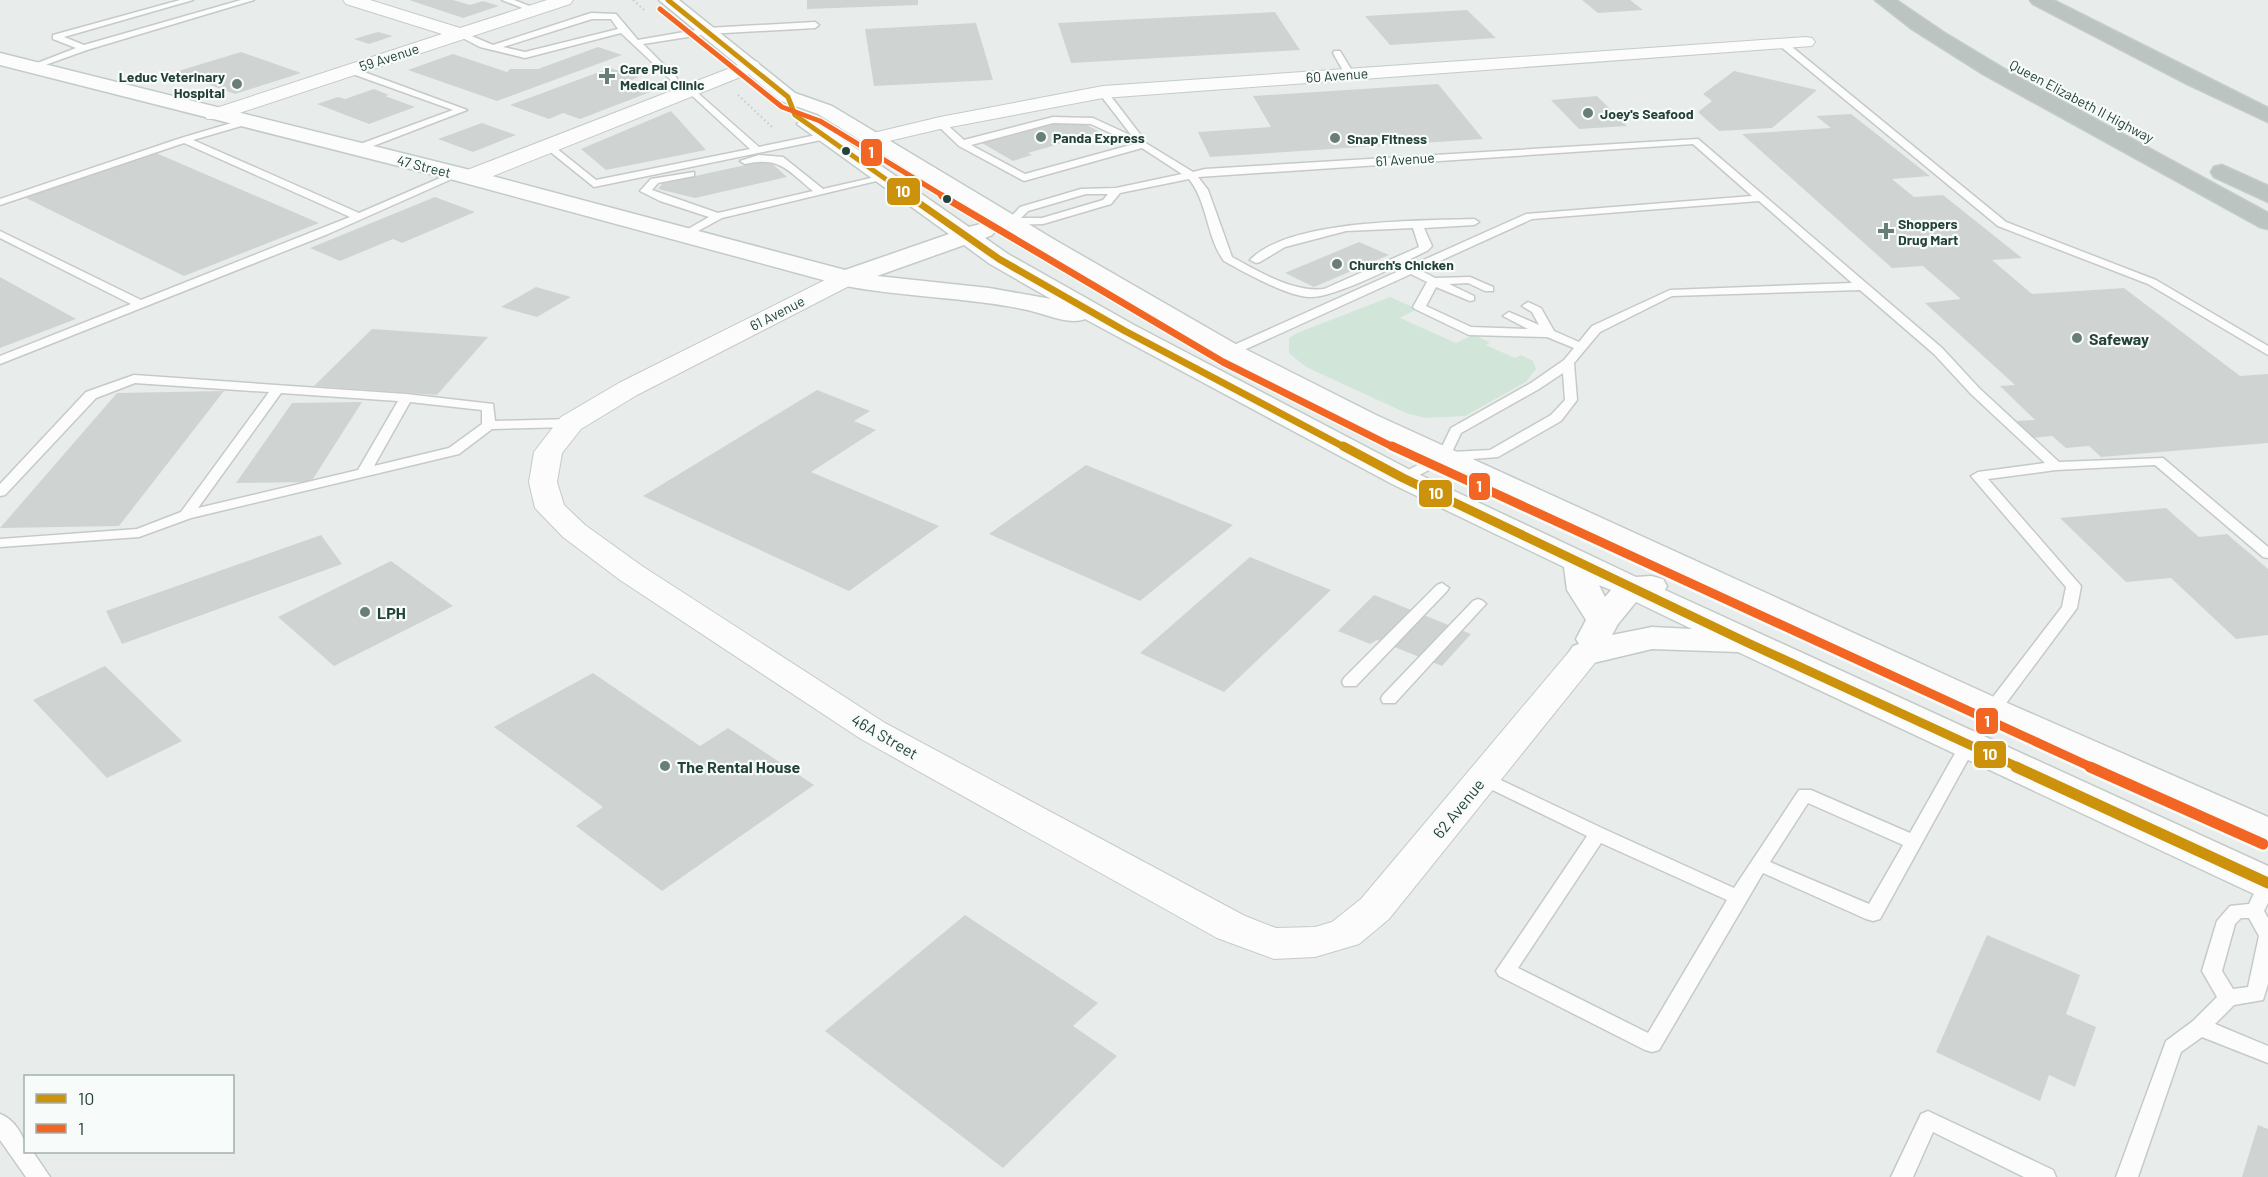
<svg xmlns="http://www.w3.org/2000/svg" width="2268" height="1177" font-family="Barlow,sans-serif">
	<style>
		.green { fill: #d1e6d8 }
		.building { fill: #cfd4d2 }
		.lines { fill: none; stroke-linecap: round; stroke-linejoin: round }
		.lane-casing { stroke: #c5cac8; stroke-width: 3 }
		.street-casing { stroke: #c5cac8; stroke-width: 2 }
		.secondary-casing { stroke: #c3cbc8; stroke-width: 3 }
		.highway-casing { stroke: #c3ccc9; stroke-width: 3 }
		.path { stroke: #c3ccca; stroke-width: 2; stroke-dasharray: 1.5 3; stroke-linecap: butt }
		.lane { fill: #fcfcfc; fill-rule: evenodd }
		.street { fill: #fcfcfc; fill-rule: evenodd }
		.secondary { fill: #fcfcfc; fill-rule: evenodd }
		.highway { fill: #bcc4c2; fill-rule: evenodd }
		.bus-1-far3-casing { stroke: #f7fbf9; stroke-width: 8 }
		.bus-1-far2-casing { stroke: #f7fbf9; stroke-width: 10 }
		.bus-1-far1-casing { stroke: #f7fbf9; stroke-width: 14 }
		.bus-1-casing { stroke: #f7fbf9; stroke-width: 16 }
		.bus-2-far3-casing { stroke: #f7fbf9; stroke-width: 8 }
		.bus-2-far2-casing { stroke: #f7fbf9; stroke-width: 10 }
		.bus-2-far1-casing { stroke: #f7fbf9; stroke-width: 14 }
		.bus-2-casing { stroke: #f7fbf9; stroke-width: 16 }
		.bus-1-far3 { stroke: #cd920c; stroke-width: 5 }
		.bus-1-far2 { stroke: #cd920c; stroke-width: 7 }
		.bus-1-far1 { stroke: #cd920c; stroke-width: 9 }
		.bus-1 { stroke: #cd920c; stroke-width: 11 }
		.bus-2-far3 { stroke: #f26522; stroke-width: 5 }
		.bus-2-far2 { stroke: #f26522; stroke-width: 7 }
		.bus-2-far1 { stroke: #f26522; stroke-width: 9 }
		.bus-2 { stroke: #f26522; stroke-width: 11 }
		.poi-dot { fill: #697e78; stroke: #f7fbf9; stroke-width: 2 }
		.bus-dot { fill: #24423a; stroke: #f7fbf9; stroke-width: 2 }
		.labels { text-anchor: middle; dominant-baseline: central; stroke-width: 4.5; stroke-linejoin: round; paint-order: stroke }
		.far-street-label { font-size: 14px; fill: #24423a; stroke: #f7fbf9 }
		.far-poi-label { font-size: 14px; font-weight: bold; fill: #24423a; stroke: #f7fbf9; text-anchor: start }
		.poi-label { font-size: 16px; font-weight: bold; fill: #24423a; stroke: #f7fbf9; text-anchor: start }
		.street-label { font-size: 16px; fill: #24423a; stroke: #f7fbf9 }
		.line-badge { stroke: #f7fbf9; stroke-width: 2 }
		.badge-label { font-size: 16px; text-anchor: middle; font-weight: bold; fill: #fff }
	</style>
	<rect width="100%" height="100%" fill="#e8edeb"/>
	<path class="green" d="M1390,297L1417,309L1400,318L1456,343L1473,335L1490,342L1486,345L1515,358L1521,355L1533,361L1536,369L1526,382L1465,416L1425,418L1406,413L1306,367L1289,353V338L1297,333Z"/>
	<path class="building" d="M409,0H453L470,5L483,1L499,6L463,18Z
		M807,0H918V5L807,9Z
		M1582,0H1630L1643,10L1598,13Z
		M1467,10L1496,38L1390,45L1365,16Z
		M1275,12L1300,50L1071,63L1058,23Z
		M976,23L993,80L874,86L865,29Z
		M378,32L393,36L369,44L354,39Z
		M598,47L622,55L497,101L408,70L453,54L507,72L510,69H538Z
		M241,52L301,73L235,94L175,72Z
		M610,68L639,77L626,82L653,91L580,119L563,113L549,119L510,105Z
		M1734,71L1817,90L1772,128L1719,131L1698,112L1712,101L1703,94Z
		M1438,84L1483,139L1210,157L1198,132L1271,127L1253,96Z
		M374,89L389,95L385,96L415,107L369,124L317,104L338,97L345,99Z
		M1597,96L1627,126L1579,129L1551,100Z
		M671,111L706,150L606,170L581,149Z
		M1851,114L1930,176L1892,179L1914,197L1943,195L2022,258L1992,260L2032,294L2124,288L2240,376L2268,374V443L2101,457L2089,446L2066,448L2052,436L2032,438L2015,421L2035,420L2000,386L2015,385L1925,303L1961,299L1923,266L1892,268L1742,134L1831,128L1816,116Z
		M1054,122L1083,123L1100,132L1028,153L1032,155L1013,161L982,143Z
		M482,123L516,135L473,152L438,139Z
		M156,153L319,223L184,276L24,197Z
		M768,160L787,177L695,198L658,189L663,183Z
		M435,197L475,212L402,243L393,239L340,261L310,248Z
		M1359,242L1389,255L1314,287L1285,273Z
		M0,277L76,319L0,348Z
		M536,287L571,297L537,317L501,307Z
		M372,329L488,337L437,395L314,386Z
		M817,390L870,411L854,421L876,430L811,472L939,526L849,591L643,496Z
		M224,391L119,526L0,528L117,393Z
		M362,402L311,482L236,483L292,403Z
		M1086,465L1233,525L1140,601L989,534Z
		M2166,508L2199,537L2227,534L2268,569V635L2236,639L2171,578L2126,582L2060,518Z
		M321,535L342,564L122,644L106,611Z
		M1250,557L1331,590L1224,692L1140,653Z
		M391,561L453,606L334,666L278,617Z
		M1374,595L1471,634L1442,666L1377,640L1370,644L1338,631Z
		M105,666L182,741L107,778L33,700Z
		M593,673L700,746L728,728L814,785L662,891L576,826L603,807L494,727Z
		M965,915L1098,1003L1073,1026L1117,1056L1003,1168L825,1031Z
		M1987,935L2080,975L2066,1014L2096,1027L2075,1087L2049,1075L2040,1101L1936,1052Z
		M2258,1125L2268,1129V1177H2242Z"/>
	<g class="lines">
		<defs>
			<path id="lane" d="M180,0H193L64,37L84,45L241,0H254L87,50L34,69L27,67L76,48L53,39V35Z
				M502,0H514L537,9L530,11Z
				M591,13L616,14L638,40L707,28L815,22L819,25L815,28L707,34L643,44L677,78V82L674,83L621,33L525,58L480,47L455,34L462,32L493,45ZM592,19H611L618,29L525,52L503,47Z
				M1780,42H1786L2006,222L2156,280L2268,346V355L2148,284L1998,226L1780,46Z
				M1334,51H1340L1354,74L1352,76H1346L1333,53Z
				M347,68H353L467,110L360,151H352V147L453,110L347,72Z
				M691,87L759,147L826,133L831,136L826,139L594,187L543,146L551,144L596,180L750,149L688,92L686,90Z
				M1103,89L1106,90L1143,138L1144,142L1193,172L1205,169L1698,139L1942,348L1979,388L2059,462L2163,458L2268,547V558L2263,557L2155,465L2056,470L1988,479L2081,586L2077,608L1998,714H1986L1984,710L1986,706L2062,607L2066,587L1971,476L1978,472L2045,463L1971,394L1934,354L1860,290L1672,296L1600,332L1574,363L1577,400L1561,421L1498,457L1446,461L1408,481H1398L1396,478L1398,475L1438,455L1451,428L1531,383L1564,360L1574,348L1547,337L1469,335L1415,309L1413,307L1427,282L1411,274L1233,355H1225V349L1526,214L1752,196L1693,144L1198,177L1208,190L1232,257C1258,271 1293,293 1324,289L1419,247L1413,228L1346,231L1285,247L1260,262L1256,263L1250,260C1289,219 1419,221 1474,219L1479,222L1474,225L1424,228L1432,246L1427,251C1401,263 1335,298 1310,297C1288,297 1244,272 1224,261C1206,236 1208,203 1189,179L1120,193L1111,204L1043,224L1011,225L1006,222L1020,207L1081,189L1116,188L1182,174L1142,148L1024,181L959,146L935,123L943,121L964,140L1053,117L1093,118L1132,136L1098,92ZM1053,123L1091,124L1134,144L1025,174L971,145ZM1086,194H1108L1103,200L1042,218H1021L1028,211ZM1759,201L1852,283L1670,290L1592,326L1579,342L1554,331L1541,308L1528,302L1522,306L1532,312L1539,325L1509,312L1503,316L1528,329L1471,327L1426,306L1436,287L1470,301L1474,300V296L1449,284L1468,283L1485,291H1493V287L1470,277L1435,278L1420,270L1532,219ZM1563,373L1565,400L1551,415L1490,450L1452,452L1461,433L1539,389Z
				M245,119L250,122L248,124L193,140L359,213L454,172L463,174L328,234L0,364V356L131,304L0,238V231L141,300L350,217L184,143L0,205V199L181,138Z
				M759,155L783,157L823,189L884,175L889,178L722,218L685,238L681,237V233L709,217L660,201L640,191L651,179L694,172V176L658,183L652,190L718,213L813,191C787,170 780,156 745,164L740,161Z
				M134,375L406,394L493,404L495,421L571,419L578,423L571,427L492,429L459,454L191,518L139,537L0,547V539L137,529L181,512L269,392L135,383L96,398L5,495L0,496V484L86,392ZM281,393L398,401L358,470L198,508ZM410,402L482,410V424L449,448L374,466Z
				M1442,583L1449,588L1447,591L1356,686H1344L1342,682L1344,678L1437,585Z
				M1478,599L1483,601L1486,604L1483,607L1395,703H1383L1381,699L1383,695L1473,601Z
				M1968,739L1974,741L1976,745L1880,919L1873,921L1866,919L1763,873L1659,1050L1652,1052L1645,1050L1499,976L1496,971L1587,836L1476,782L1473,778L1476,774H1488L1604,829L1734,888L1799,790H1811L1910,833L1962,741ZM1808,803L1903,845L1869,904L1770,862ZM1601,843L1727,900L1648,1033L1518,968Z
				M2268,877V903L2264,911L2268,918V984L2263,1000L2234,1005L2215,1024L2268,1046V1063L2202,1037L2181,1052L2138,1177H2116L2166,1041L2193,1021L2217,997L2202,971L2217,921L2230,906L2249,904L2261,879ZM2241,918H2249L2259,936L2248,987L2233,989L2222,971L2235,924Z
				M1928,1111L2053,1170L2056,1177H2024L1933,1132L1913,1177H1891L1921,1114Z
				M0,1114C14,1119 26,1137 26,1152H33L50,1177H26L0,1140Z"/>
			<path id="street" d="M343,0H370L460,28L547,0H573L570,4L221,119H207L204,115L207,111L442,34L346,4Z
				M1806,37L1812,38L1815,42L1812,46L1103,98L940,129L872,145L865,143L862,139L865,135L940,117L1103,86Z
				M751,60L758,62L760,66L758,70L478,182L470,183L462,182L459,177L462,172Z
				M847,271L855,273L859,278L855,283L637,395L581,429L562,453L557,482L564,505L585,525L642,566L885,723L1245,916L1276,928L1315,927L1332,922L1361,899L1573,647L1585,644L1597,647L1602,654L1389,919L1359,944L1315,957L1274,959L1217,938L861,739L620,580L563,537L535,508L529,482L534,452L561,417L619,383L839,273Z"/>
			<path id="secondary" d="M659,0H679L795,93L832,106L1055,240L1239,346L1376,415L2005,702L2268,817V847L2254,843L1979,718L1356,427L1219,358L1037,250L818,114L781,101Z
				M0,53L466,169L845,270L949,234L797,124L801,120L808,118L815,120L969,227L984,223L992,225L996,230L992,235L985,238L1008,254L1134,325L1414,472L1636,577L1651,576L1663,579L1667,586L1665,590L2268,866V898L2254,894L1738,652L1652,649L1585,665L1573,662L1568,654L1573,646L1579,644L1576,639L1586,620L1567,590L1564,567L1392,484L1085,319C1068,326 1041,312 1023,309C964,297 904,297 845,286L450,179L0,65ZM964,245L990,264L1051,299L989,288L877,276ZM1599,585L1611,590L1605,597ZM1636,602L1692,629L1652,627L1612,635L1618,624Z"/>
			<path id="highway" d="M1875,0H1896L1943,32L2016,76L2268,213V229L2260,227L1983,74L1912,29Z
				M2030,0H2053L2268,108V122L2187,84L2033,4Z
				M2222,165L2268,186V202L2214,177L2211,172L2214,167Z"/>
		</defs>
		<use href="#lane" class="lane-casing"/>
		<use href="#street" class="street-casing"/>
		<use href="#secondary" class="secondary-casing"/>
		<use href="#highway" class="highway-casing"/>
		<path class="path" d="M633,0L644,10
			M738,95L772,127"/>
		<use href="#lane" class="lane"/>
		<use href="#street" class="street"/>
		<use href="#secondary" class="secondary"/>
		<use href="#highway" class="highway"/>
		<defs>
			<path id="bus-1-far3" d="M668,0L788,97L795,115L911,197"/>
			<path id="bus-1-far2" d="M909,196L999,259L1125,331L1346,448"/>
			<path id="bus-1-far1" d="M1343,446L1403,478L1748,643L2020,768"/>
			<path id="bus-1" d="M2016,767L2268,883"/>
			<path id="bus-2-far3" d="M660,9L782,107L820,121L945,197"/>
			<path id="bus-2-far2" d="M942,196L1223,362L1395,448"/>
			<path id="bus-2-far1" d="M1392,446L2093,768"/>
			<path id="bus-2" d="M2090,767L2263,844"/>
		</defs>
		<use href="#bus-1-far3" class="bus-1-far3-casing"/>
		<use href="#bus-1-far2" class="bus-1-far2-casing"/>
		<use href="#bus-1-far1" class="bus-1-far1-casing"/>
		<use href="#bus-1" class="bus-1-casing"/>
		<use href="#bus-2-far3" class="bus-2-far3-casing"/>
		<use href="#bus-2-far2" class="bus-2-far2-casing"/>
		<use href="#bus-2-far1" class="bus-2-far1-casing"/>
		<use href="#bus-2" class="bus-2-casing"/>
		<use href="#bus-1-far3" class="bus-1-far3"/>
		<use href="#bus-1-far2" class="bus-1-far2"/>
		<use href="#bus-1-far1" class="bus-1-far1"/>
		<use href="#bus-1" class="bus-1"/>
		<use href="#bus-2-far3" class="bus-2-far3"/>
		<use href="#bus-2-far2" class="bus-2-far2"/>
		<use href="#bus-2-far1" class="bus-2-far1"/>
		<use href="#bus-2" class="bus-2"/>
	</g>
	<g class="poi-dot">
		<path d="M604 67h6v6h6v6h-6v6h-6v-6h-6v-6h6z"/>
		<circle cx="237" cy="84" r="6"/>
		<circle cx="1588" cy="113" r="6"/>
		<circle cx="1041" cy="137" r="6"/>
		<circle cx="1335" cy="138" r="6"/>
		<path d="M1883 222h6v6h6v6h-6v6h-6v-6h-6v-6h6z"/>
		<circle cx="1337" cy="264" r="6"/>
		<circle cx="2077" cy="338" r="6"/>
		<circle cx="365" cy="612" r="6"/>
		<circle cx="665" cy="766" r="6"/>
	</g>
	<g class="bus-dot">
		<circle cx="846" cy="151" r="5"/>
		<circle cx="947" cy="199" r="5"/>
	</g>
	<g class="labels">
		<g class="far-street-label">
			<text transform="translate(389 57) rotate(-18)">59 Avenue</text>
			<text transform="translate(1337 75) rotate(-4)">60 Avenue</text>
			<text transform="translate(2082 101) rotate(28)">Queen Elizabeth II Highway</text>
			<text transform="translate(1405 159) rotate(-4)">61 Avenue</text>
			<text transform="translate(424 166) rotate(14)">47 Street</text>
			<text transform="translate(777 313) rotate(-27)">61 Avenue</text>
		</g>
		<g class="far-poi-label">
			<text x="620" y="68">Care Plus<tspan x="620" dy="16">Medical Clinic</tspan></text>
			<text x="225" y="76" text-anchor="end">Leduc Veterinary<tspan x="225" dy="16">Hospital</tspan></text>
			<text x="1600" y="113">Joey's Seafood</text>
			<text x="1053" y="137">Panda Express</text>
			<text x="1347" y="138">Snap Fitness</text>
			<text x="1898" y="223">Shoppers<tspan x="1898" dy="16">Drug Mart</tspan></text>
			<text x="1349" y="264">Church's Chicken</text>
		</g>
		<g class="poi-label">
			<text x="2089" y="338">Safeway</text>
			<text x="377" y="612">LPH</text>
			<text x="677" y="766">The Rental House</text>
		</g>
		<g class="street-label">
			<text transform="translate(885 736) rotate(30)">46A Street</text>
			<text transform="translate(1458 808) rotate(-51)">62 Avenue</text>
		</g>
	</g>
	<g class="line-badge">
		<rect x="860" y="138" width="23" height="29" rx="6" fill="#f26522"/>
		<rect x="886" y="177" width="35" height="29" rx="6" fill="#cd920c"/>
		<rect x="1468" y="472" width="23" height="29" rx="6" fill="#f26522"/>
		<rect x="1418" y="479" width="35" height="29" rx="6" fill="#cd920c"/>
		<rect x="1975" y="707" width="24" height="28" rx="6" fill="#f26522"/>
		<rect x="1973" y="740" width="34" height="29" rx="6" fill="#cd920c"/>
	</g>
	<g class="badge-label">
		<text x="871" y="158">1</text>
		<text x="903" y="197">10</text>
		<text x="1479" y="492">1</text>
		<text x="1436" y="499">10</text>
		<text x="1987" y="727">1</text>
		<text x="1990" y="760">10</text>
	</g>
	<rect x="24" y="1075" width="210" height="78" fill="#f7fbf9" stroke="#a3b1ad" stroke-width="1.5"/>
	<rect x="36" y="1094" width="30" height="9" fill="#cd920c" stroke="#a3b1ad" stroke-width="1.5"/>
	<text x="78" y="1105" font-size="18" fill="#24423a">10</text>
	<rect x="36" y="1124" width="30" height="9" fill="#f26522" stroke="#a3b1ad" stroke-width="1.5"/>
	<text x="78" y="1135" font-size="18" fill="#24423a">1</text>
</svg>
